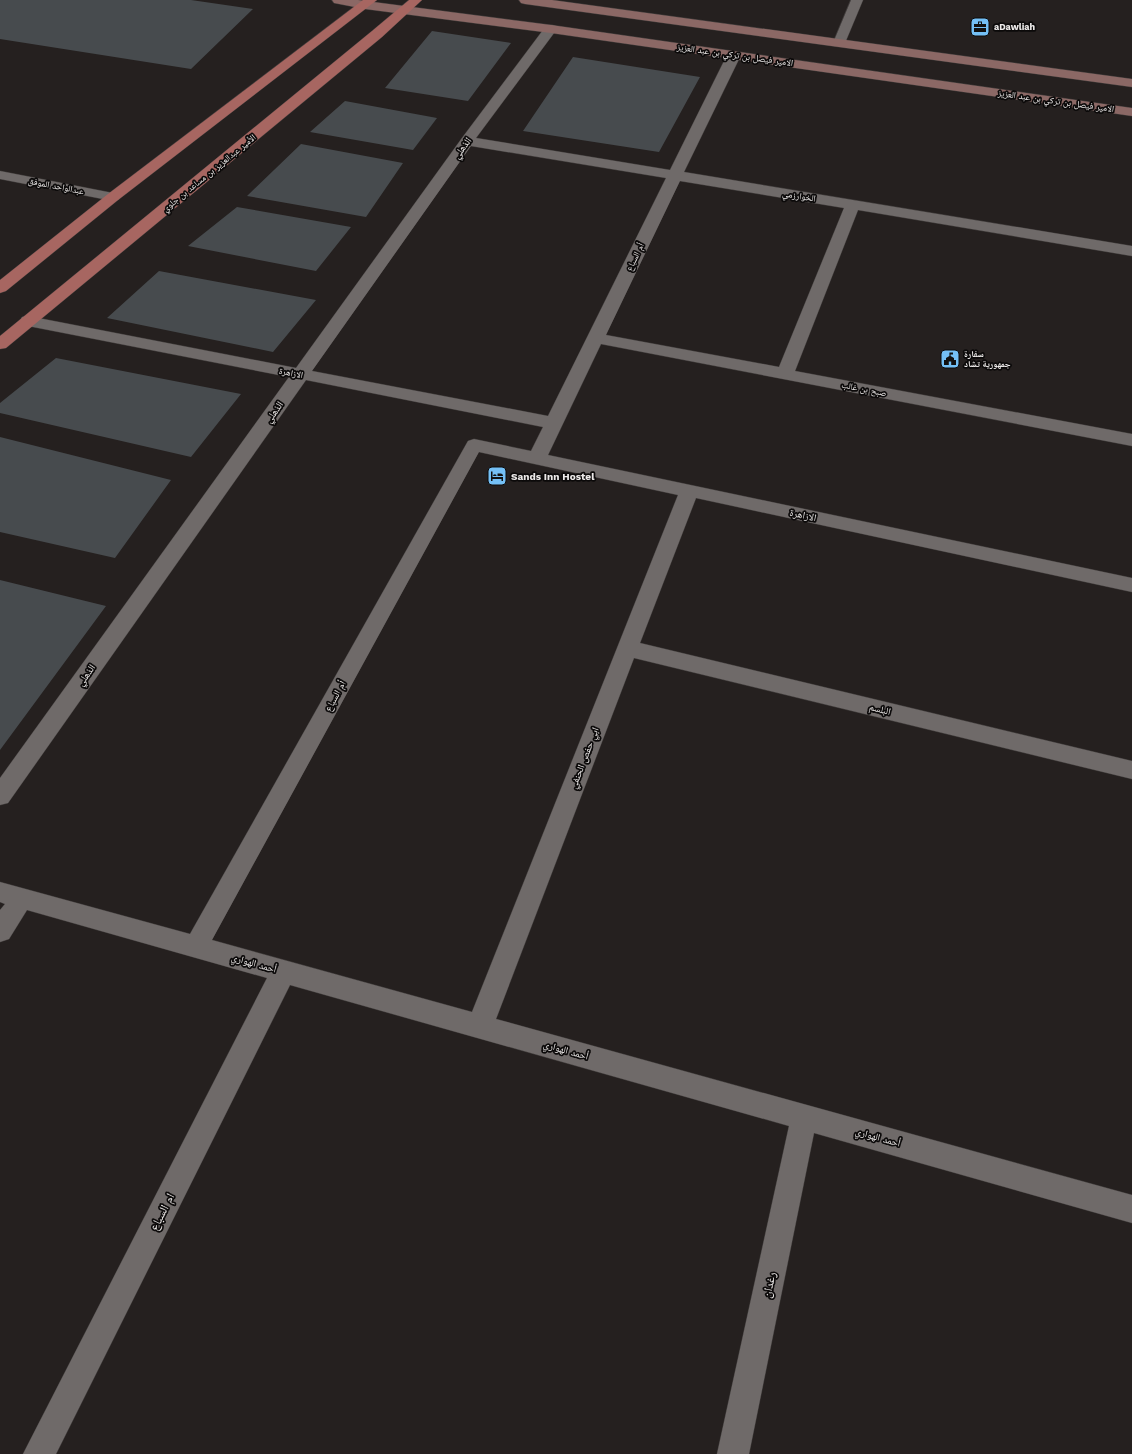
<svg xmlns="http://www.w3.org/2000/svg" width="1132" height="1454" font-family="'Work Sans','Noto Naskh Arabic',sans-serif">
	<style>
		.building { fill: #474b4e }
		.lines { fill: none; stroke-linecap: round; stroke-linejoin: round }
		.street-casing { stroke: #3f3b3a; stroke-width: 1 }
		.secondary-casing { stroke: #3f3b3a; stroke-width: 1 }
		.primary-casing { stroke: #3f3b3a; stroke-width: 1 }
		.street { fill: #6f6a69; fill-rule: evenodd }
		.secondary { fill: #8b6865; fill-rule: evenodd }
		.primary { fill: #a76661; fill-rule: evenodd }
		.labels { text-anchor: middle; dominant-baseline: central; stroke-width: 3.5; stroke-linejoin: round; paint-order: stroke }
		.far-poi-label { font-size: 9px; font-weight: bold; fill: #edeae9; stroke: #0c0a0a; text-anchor: start }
		.far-street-label { font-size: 9px; fill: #edeae9; stroke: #0c0a0a }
		.street-label { font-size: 10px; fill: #edeae9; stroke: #0c0a0a }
		.poi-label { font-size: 10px; font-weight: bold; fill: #edeae9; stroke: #0c0a0a; text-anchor: start }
		.near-street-label { font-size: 12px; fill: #edeae9; stroke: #0c0a0a }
	</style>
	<rect width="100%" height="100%" fill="#25201f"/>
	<path class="building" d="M0,0H191L253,9L191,69L0,39Z
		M432,31L511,43L468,101L385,88Z
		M573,57L700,77L659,152L523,131Z
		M345,101L437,118L413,150L310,132Z
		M301,144L403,163L366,217L247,196Z
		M237,207L351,227L316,271L188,246Z
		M159,271L316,300L273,352L107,318Z
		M56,358L241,394L191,457L0,413V403Z
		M0,437L171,480L115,558L0,532Z
		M0,580L106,606L0,750Z"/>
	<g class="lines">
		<defs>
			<path id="street" d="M851,0H863L845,43L844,46H834L833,43Z
				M551,25L556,26L557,29L476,138L670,170L727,55L729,52H739L741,55L684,172L1132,246V256L858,210L795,371L1132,434V446L601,344L548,455L1132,578V592L696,498L640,643L1132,761V779L634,658L496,1019L1132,1195V1223L814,1133L749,1454H717L789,1126L290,985L56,1454H23L267,978L27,910L9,939L0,942V910L5,904L0,902V882L190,934L468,441L474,439L531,451L543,427L306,380L8,803L0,805V778L289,377L28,326L22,325L20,321L22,317L28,316L296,368L462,138L546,26ZM471,146L666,178L548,416L312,371ZM680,181L844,208L779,367L606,335ZM479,452L678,495L472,1012L212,940Z
				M0,171L113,193L118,194L120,197L118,200L113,201L0,179Z"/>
			<path id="secondary" d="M332,0H358L551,25L1132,108V116L551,33L365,9L334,3Z
				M519,0H552L1132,79V87L525,4L521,3Z"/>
			<path id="primary" d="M363,0H377L118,200L6,291L0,293V280L108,194Z
				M409,0H422L382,37L6,348L0,349V336L372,31Z"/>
		</defs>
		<use href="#street" class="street-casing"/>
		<use href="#secondary" class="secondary-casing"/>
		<use href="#primary" class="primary-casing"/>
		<use href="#street" class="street"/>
		<use href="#secondary" class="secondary"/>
		<use href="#primary" class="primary"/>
	</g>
	<defs>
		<symbol id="office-square" viewBox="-11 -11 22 22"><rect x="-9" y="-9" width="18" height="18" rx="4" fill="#74c0f6" stroke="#0c0a0a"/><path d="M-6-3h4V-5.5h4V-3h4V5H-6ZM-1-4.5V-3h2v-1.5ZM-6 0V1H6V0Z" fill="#111"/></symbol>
		<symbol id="civic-square" viewBox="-11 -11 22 22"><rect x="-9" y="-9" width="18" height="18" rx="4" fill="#74c0f6" stroke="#0c0a0a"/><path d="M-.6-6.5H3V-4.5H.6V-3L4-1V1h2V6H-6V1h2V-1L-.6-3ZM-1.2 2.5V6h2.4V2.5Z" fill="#111"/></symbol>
		<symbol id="hotel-square" viewBox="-11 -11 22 22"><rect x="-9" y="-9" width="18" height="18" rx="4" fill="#74c0f6" stroke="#0c0a0a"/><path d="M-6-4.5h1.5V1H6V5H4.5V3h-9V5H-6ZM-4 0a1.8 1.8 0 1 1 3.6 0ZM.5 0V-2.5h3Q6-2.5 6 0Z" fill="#111"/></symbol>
	</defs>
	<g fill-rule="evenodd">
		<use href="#office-square" x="969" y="16" width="22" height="22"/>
		<use href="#civic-square" x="939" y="348" width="22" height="22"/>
		<use href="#hotel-square" x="486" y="465" width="22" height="22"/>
	</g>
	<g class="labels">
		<g class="far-poi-label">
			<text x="994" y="27">aDawliah</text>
			<text x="964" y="354">سفارة<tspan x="964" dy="10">جمهورية تشاد</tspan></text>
		</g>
		<g class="far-street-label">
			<text transform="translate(735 55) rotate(8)">الامير فيصل بن تركي بن عبد العزيز</text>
			<text transform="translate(1056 101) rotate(8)">الامير فيصل بن تركي بن عبد العزيز</text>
			<text transform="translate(209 173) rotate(-39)">الأمير عبدالعزيز بن مساعد بن جلوي</text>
			<text transform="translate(56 186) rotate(11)">عبدالواحد الموفق</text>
			<text transform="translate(799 196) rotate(9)">الخوارزمي</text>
			<text transform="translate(635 257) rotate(-64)">أم السباع</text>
			<text transform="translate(291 373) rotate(11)">الازاهرة</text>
			<text transform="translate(864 389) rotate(11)">صبح بن غالب</text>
		</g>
		<g class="street-label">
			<text transform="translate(462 148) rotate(-54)">الذهلي</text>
			<text transform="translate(274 412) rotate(-55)">الذهلي</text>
			<text transform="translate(803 515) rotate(12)">الازاهرة</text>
			<text transform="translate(86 675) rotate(-55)">الذهلي</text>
			<text transform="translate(335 696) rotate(-61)">أم السباع</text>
			<text transform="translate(880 709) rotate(14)">البلسم</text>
			<text transform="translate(584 758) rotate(-69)">ابي حفص الحنفي</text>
			<text transform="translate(254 963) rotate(16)">أحمد الهواري</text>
			<text transform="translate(566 1050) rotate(16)">أحمد الهواري</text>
			<text transform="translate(878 1137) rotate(16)">أحمد الهواري</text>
		</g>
		<g class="poi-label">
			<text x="511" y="476">Sands Inn Hostel</text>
		</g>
		<g class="near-street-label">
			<text transform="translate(162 1212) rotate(-63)">ام السباع</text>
			<text transform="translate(769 1285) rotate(-78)">رغدان</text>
		</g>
	</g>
</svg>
